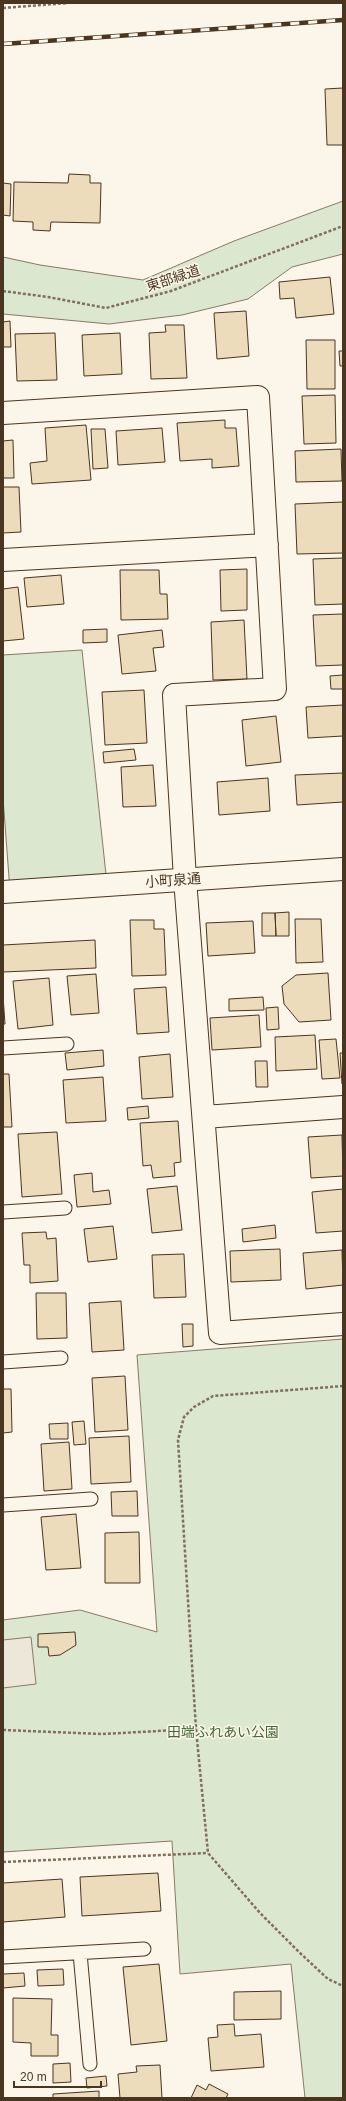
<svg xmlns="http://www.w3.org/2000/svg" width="346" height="2101" font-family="Helvetica,'Noto Sans JP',sans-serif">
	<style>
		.green { fill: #dce7d0; stroke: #887966 }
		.parking { fill: #ede7d9; stroke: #887966 }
		.building { fill: #ecdcbc; stroke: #4a3520 }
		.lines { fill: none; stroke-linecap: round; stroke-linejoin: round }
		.service-casing { stroke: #4a3520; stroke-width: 15 }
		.minor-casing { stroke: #4a3520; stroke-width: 24 }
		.tertiary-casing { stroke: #4a3520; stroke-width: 24 }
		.path { stroke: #7f6f5c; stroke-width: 2.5; stroke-dasharray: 3 2; stroke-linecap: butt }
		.service { stroke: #fbf6e9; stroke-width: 13 }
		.minor { stroke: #fbf6e9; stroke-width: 22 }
		.tertiary { stroke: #fbf6e9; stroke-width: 22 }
		.rail-casing { stroke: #4a3520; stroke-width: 4.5 }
		.rail { stroke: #fbf6e9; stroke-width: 3; stroke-dasharray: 9; stroke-linecap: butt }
		.labels { text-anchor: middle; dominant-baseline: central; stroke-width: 3; stroke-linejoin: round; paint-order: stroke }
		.street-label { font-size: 14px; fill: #4a3520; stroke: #fbf6e9 }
		.park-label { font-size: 14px; fill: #436837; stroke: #fbf6e9 }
	</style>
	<rect width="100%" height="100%" fill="#fbf6e9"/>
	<path class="green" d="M343,201V254L292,267L248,299L182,315L109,324L3,314V257L40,265L143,280L234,241Z
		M82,650L107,884L10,891L3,798V655Z
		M343,1339V2098H305L291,1964L180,1974L172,1841L3,1852V1620L80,1610L157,1632L137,1355Z"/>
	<path class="parking" d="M31,1637L36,1684L3,1688V1640Z"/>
	<path class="building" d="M343,88V145H327L325,89Z
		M69,174L90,175V183H101L100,223L51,222L50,231L33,230V222L13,221L14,182L68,183Z
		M3,183L11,184L10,216L3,215Z
		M330,277L334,314L296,318L294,298L280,299L279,282Z
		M246,311L249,356L217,359L214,313Z
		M10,321L11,347H3V322Z
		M165,325H184L187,378L151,379L149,333L166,332Z
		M55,333L57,380L17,381L15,334Z
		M120,333L122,374L84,376L82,335Z
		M306,340H335V389H307Z
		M339,351H343V366H340Z
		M335,395L336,443L304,444L302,396Z
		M225,420V428H236L239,466L212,468V459L180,461L177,423Z
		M86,425L91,480L32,484L30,463L47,461L45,428Z
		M162,428L165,462L118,465L116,431Z
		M91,429H105L108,468L93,469Z
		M13,440L14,478H3V441Z
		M341,449L342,481L296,482L295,451Z
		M3,487H19L21,532L3,533Z
		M343,502V553L297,554L295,504Z
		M343,558V604L315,605L313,559Z
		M247,569V610L221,611L220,570Z
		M120,570H159L160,594H167L168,619L121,620Z
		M61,575L64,604L27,607L24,578Z
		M18,587L24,639L3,641V589Z
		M343,614V665L316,666L313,615Z
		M244,620L247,679L213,680L211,622Z
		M107,629V642L83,643V630Z
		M162,630L164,647L153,648L156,671L122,674L118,635Z
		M343,675V689H331L330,676Z
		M144,690L147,743L105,745L102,692Z
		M343,705V736L308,738L306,707Z
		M276,716L281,762L246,766L242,720Z
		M134,749L136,760L104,763L103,752Z
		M153,765L156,806L123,807L121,767Z
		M343,773V802L297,805L295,775Z
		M268,778L270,811L219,815L217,782Z
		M289,912V936H276L275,913Z
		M262,913H275L276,936H262Z
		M295,919H321L323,962L296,963Z
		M130,920H154V929H164L166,975L132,976Z
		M253,921L255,953L208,956L206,923Z
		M95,940L96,968L3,972V945Z
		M328,973L331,1020L299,1022L284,1004L282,986L296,975Z
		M96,974L99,1013L71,1015L67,976Z
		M49,978L53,1025L18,1029L13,981Z
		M166,987L169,1032L137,1034L134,989Z
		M3,996L5,1024H3Z
		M263,997L264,1010L229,1011V999Z
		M278,1007L279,1029L267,1030L266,1008Z
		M259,1015L261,1047L212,1050L210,1018Z
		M315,1035L317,1069L276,1071L275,1037Z
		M336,1039L340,1078L322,1079L319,1040Z
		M103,1050L104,1066L67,1070L65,1053Z
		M340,1053H343V1084H342Z
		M170,1054L173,1097L142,1099L139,1057Z
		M255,1061H267L268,1087H256Z
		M3,1074H9L12,1127H3Z
		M103,1077L106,1121L66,1123L63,1080Z
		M148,1106L149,1118L128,1120L127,1108Z
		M178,1121L181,1162L174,1163L175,1176L153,1178L151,1165L143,1166L140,1123Z
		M57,1132L62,1194L22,1197L18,1134Z
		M342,1135L343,1176L311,1178L308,1137Z
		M92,1173L93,1192L109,1190L111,1204L77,1207L74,1175Z
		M177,1186L182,1230L152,1233L147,1189Z
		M343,1189V1231L316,1233L312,1192Z
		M275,1225L276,1238L243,1242L242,1229Z
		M113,1226L117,1259L88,1262L84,1229Z
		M46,1232L47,1239L56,1238L58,1281L30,1283V1265H24L22,1233Z
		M280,1249L281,1280L231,1282L230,1251Z
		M342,1250L343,1285L306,1289L303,1253Z
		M184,1254L186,1297L154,1298L152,1255Z
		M36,1293H66L67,1338L37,1339Z
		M121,1301L124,1350L92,1352L89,1303Z
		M182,1324H193V1346L183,1347Z
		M125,1376L128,1430L95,1432L92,1378Z
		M3,1389H11L12,1432L3,1433Z
		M84,1421L86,1444L74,1445L72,1422Z
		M68,1423V1439H50L49,1424Z
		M129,1436L131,1482L91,1484L89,1438Z
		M69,1442L72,1489L44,1491L41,1444Z
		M137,1491L138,1516H112L111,1492Z
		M76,1514L81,1568L46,1570L41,1517Z
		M139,1532L140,1583H105V1533Z
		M75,1632L76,1645L60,1655L49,1656L48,1647H38V1634Z
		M158,1873L161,1911L82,1916L80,1877Z
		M62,1879L65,1917L3,1922V1883Z
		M159,1964L167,2041L131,2045L123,1967Z
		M63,1969L64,1985L38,1986L37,1970Z
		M24,1973L25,1986L3,1988V1974Z
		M281,1991V2019L234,2020V1992Z
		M13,1998L52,1999L51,2035H58V2056H31V2043L13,2042Z
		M234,2024L235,2036L261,2034L264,2067L211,2071L208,2038L218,2037L217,2025Z
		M70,2063L71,2082L53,2083V2064Z
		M160,2065L162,2098H120L118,2074L137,2072L136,2066Z
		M106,2076L107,2086L87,2088L86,2078Z
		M209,2084L228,2094L226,2098H191L197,2085L206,2090Z
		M99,2091V2098H53V2094Z"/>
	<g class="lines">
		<defs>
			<path id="service" d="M3,1048L67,1044
				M3,1212L65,1208
				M3,1362L61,1358
				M3,1505L91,1499
				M80,1953L90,2064
				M3,1957L144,1949"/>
			<path id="minor" d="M3,413L258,397L275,689L174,695L185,879L220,1333L343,1324
				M3,560L267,545
				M204,1117L343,1107"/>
			<path id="tertiary" d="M3,892L343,869"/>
		</defs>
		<use href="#service" class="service-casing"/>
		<use href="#minor" class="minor-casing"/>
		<use href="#tertiary" class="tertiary-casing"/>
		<path class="path" d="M3,8L68,3
			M3,291L48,297L106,308L171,291L343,226
			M343,1386L213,1396L194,1407L184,1417L178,1440L196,1729L208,1853L260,1913L300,1953L328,1979L343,1986
			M3,1730L102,1734L196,1729
			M3,1862L208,1853"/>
		<use href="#service" class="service"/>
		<use href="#minor" class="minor"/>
		<use href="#tertiary" class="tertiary"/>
		<defs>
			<path id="rail" d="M3,44L343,20"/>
		</defs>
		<use href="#rail" class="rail-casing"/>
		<use href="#rail" class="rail"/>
	</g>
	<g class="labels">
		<g class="street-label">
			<text transform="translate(173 278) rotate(-18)">東部緑道</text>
			<text transform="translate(173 880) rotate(-4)">小町泉通</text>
		</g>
		<g class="park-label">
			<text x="223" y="1732">田端ふれあい公園</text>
		</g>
	</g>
	<rect width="346" height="2101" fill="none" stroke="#4a3520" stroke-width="8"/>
	<path d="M14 2081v6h87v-6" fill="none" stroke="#4a3520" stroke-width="2"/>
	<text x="20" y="2081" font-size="12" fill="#4a3520" stroke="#fbf6e9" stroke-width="3" paint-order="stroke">20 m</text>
</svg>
